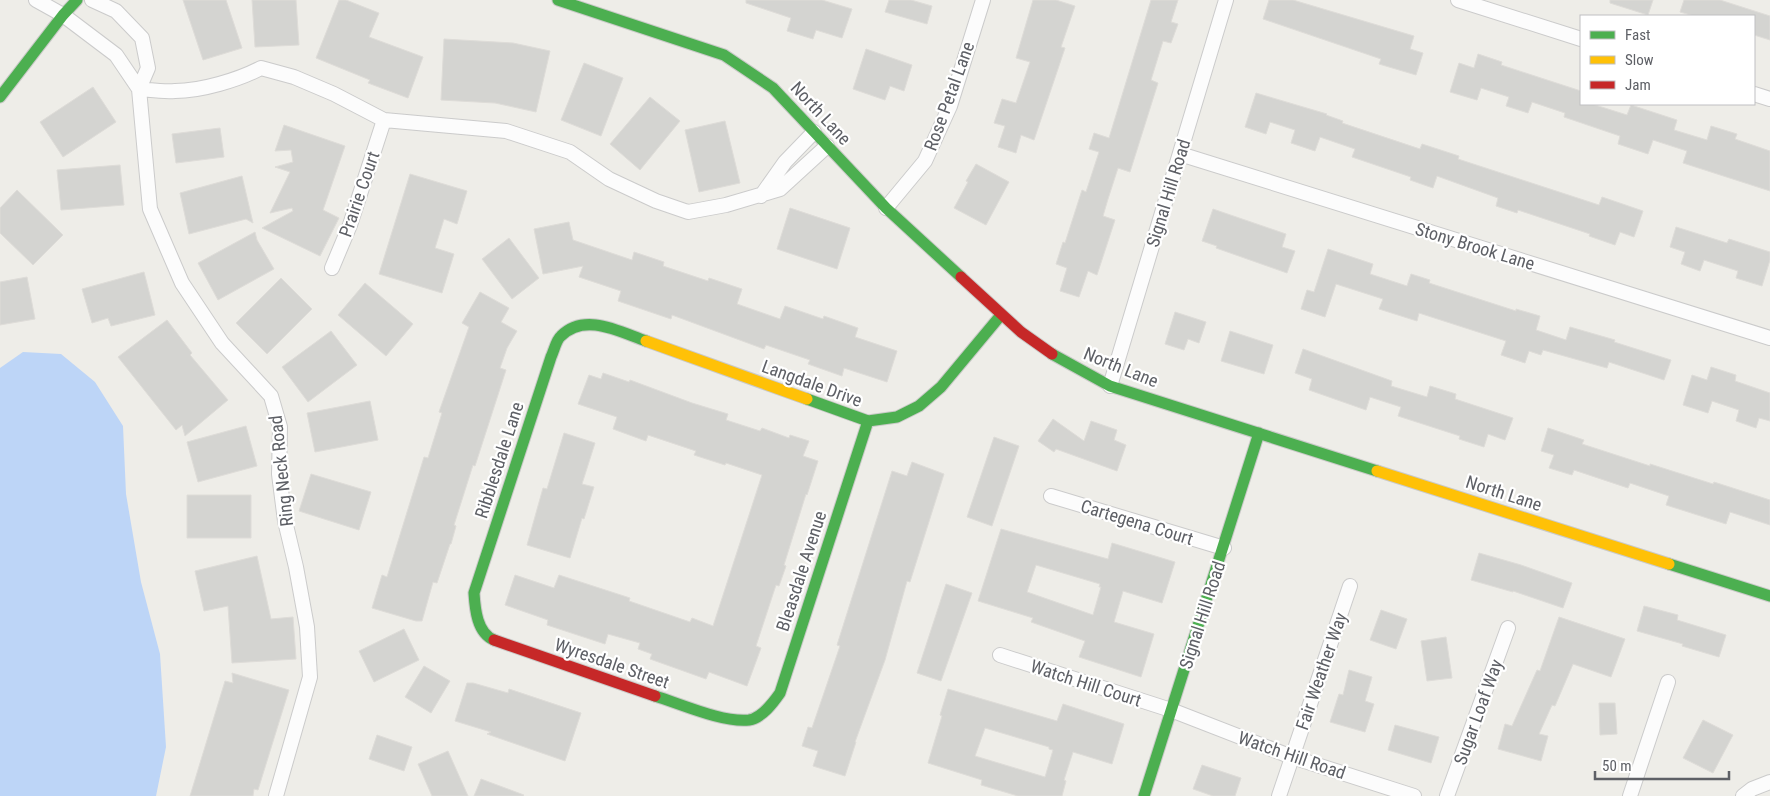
<svg xmlns="http://www.w3.org/2000/svg" width="1770" height="796" font-family="'Roboto Condensed',sans-serif">
	<style>
		.water { fill: #bdd5f7 }
		.building { fill: #d4d4d1; stroke: #dedcd8; fill-rule: evenodd }
		.lines { fill: none; stroke-linecap: round; stroke-linejoin: round }
		.street-casing { stroke: #cbcbcb; stroke-width: 16 }
		.fast-casing { stroke: #cacac8; stroke-width: 13 }
		.slow-casing { stroke: #cacac8; stroke-width: 13 }
		.jam-casing { stroke: #cacac8; stroke-width: 13 }
		.street { stroke: #fcfcfc; stroke-width: 14 }
		.fast { stroke: #4caf50; stroke-width: 11 }
		.slow { stroke: #ffc107; stroke-width: 11 }
		.jam { stroke: #c62828; stroke-width: 11 }
		.labels { text-anchor: middle; dominant-baseline: central; stroke-width: 4.5; stroke-linejoin: round; paint-order: stroke }
		.street-label { font-size: 18px; fill: #5e6066; stroke: #fff }
	</style>
	<rect width="100%" height="100%" fill="#eeede8"/>
	<path class="water" d="M23,352L61,354L95,382L123,426L126,494L141,582L160,654L166,747L156,796H0V368Z"/>
	<path class="building" d="M183,0H226L242,48L203,60Z
		M252,0H296L299,45L255,47Z
		M339,0H346L379,13L369,37L423,57L408,98L368,83L370,80L316,58Z
		M746,0H822L852,9L842,38L816,30L813,39L787,31L791,18L746,3Z
		M889,0H911L932,6L927,24L885,12Z
		M1033,0H1056L1075,6L1061,47L1065,48L1034,140L1021,135L1016,153L998,147L1005,126L994,123L1002,99L1016,103L1030,62L1016,58Z
		M1151,0H1178L1171,22L1178,24L1171,43L1163,41L1151,80L1158,83L1130,172L1118,168L1108,199L1103,216L1115,220L1097,275L1088,271L1079,297L1060,291L1067,268L1056,264L1063,242L1065,243L1082,190L1086,192L1099,152L1089,149L1094,133L1109,138Z
		M1269,0H1293L1414,36L1410,49L1423,53L1416,75L1379,64L1381,59L1263,19Z
		M1610,0H1653L1648,15L1610,3Z
		M1684,0H1720L1770,16V40L1754,35V16H1694L1680,12Z
		M444,39L513,43L550,51L536,112L495,103L441,100Z
		M866,49L912,65L904,91L890,86L885,100L853,89Z
		M1478,54L1502,62L1501,65L1581,91V104H1592L1627,115L1631,105L1677,120L1674,130L1707,140L1711,126L1737,134L1735,139L1770,151V191L1683,163L1687,151L1653,140L1648,154L1618,144L1620,136L1564,117L1565,113L1532,102L1528,113L1506,106L1509,97L1481,88L1477,100L1450,92L1459,63L1474,68Z
		M584,63L623,78L601,136L561,120Z
		M93,87L116,122L63,157L40,122Z
		M1256,93L1327,114L1326,115L1343,121L1342,123L1420,149L1422,144L1459,156L1458,159L1599,205L1602,197L1643,211L1634,237L1620,232L1615,245L1589,236L1590,234L1518,210L1517,213L1496,206L1498,198L1437,176L1433,188L1410,180L1411,177L1352,157L1355,149L1320,137L1315,151L1291,143L1295,130L1270,122L1266,134L1245,127Z
		M650,97L680,121L640,170L610,144Z
		M725,121L740,183L699,192L685,130Z
		M284,125L345,146L323,210L339,218L320,256L262,228L293,211L292,208L270,213L290,172L275,167L293,162L291,150L275,151Z
		M220,128L224,157L176,163L172,134Z
		M976,164L1009,182L986,225L954,208L968,182L966,181Z
		M120,165L124,205L61,210L57,170Z
		M410,174L467,191L457,224L444,219L435,248L454,254L442,293L379,274Z
		M242,176L253,223L246,219L189,234L180,193Z
		M17,190L63,235L33,265L0,233V208Z
		M790,208L850,228L837,269L777,249Z
		M1213,209L1286,234L1282,247L1295,251L1287,273L1216,248L1217,246L1202,241Z
		M569,222L573,240L632,260L634,252L664,262L663,266L708,281L709,278L742,289L737,304L780,319L785,306L823,319L824,316L858,328L855,337L897,351L887,382L844,368L842,376L808,364L810,360L766,345L764,349L672,315L671,319L618,301L621,291L579,277L583,266L543,274L534,229Z
		M1676,227L1727,243L1729,239L1770,252V260L1762,286L1736,278L1738,271L1704,260L1700,271L1681,264L1685,252L1670,247Z
		M255,232L257,240L274,269L218,300L198,263Z
		M509,238L539,278L512,299L482,259Z
		M1328,249L1373,264L1370,274L1407,286L1411,274L1430,280L1429,283L1516,311V309L1540,316L1536,330L1566,340L1570,327L1615,340L1614,342L1671,360L1664,380L1609,362L1607,368L1543,350L1541,355L1529,351L1525,363L1501,355L1506,341L1419,313L1417,321L1379,309L1383,299L1336,284L1325,317L1301,309L1307,290L1314,292Z
		M144,272L155,315L111,326L108,318L92,323L82,289Z
		M27,277L35,319L0,325V282Z
		M281,278L312,309L267,354L236,323Z
		M365,283L413,324L386,356L338,315Z
		M480,292L509,308L501,322L517,331L507,348L500,368L506,370L475,466L473,465L454,525L456,526L451,544H450L437,583L433,582L422,621H416L372,608L382,575L387,577L424,457L428,458L442,413L439,412L469,327L462,323Z
		M1175,312L1206,322L1199,343L1188,339L1184,350L1165,344Z
		M167,320L192,353L190,355L228,400L185,436L182,425L176,430L118,357Z
		M331,331L357,365L308,402L282,367Z
		M1230,331L1273,345L1264,374L1221,361Z
		M1303,349L1392,381L1391,386L1427,397L1430,386L1456,394L1455,399L1513,418L1505,440L1488,434L1484,447L1459,439L1460,436L1398,416L1401,407L1370,397L1366,410L1309,390L1312,379L1295,373Z
		M1711,367L1736,375L1735,381L1770,393V421L1759,418L1756,428L1736,421L1739,410L1712,401L1708,413L1683,405L1692,375L1707,380Z
		M603,373L629,382L630,380L692,403L728,414L726,420L760,431L762,428L789,438L790,435L809,441L803,456L818,461L807,495L806,494L784,565L786,566L779,586L776,585L756,646L761,648L747,686L709,672L706,679L650,659L652,654L638,649L640,643L608,634L605,644L547,625L548,620L505,605L515,575L554,588L559,575L630,598L629,601L690,622L692,618L713,626L762,475L726,463L725,465L694,455L696,451L648,435L646,441L613,429L617,417L578,404L589,375L601,379Z
		M370,401L378,440L315,452L307,413Z
		M1053,419L1084,441L1091,421L1117,430L1114,440L1126,445L1117,471L1056,449L1054,452L1038,441Z
		M246,426L257,466L198,482L187,442Z
		M1548,428L1584,440L1582,444L1650,466V464L1713,484L1714,482L1770,500V525L1730,512L1726,524L1666,505L1669,496L1630,483L1628,488L1574,470L1572,475L1549,468L1554,455L1541,451Z
		M564,433L595,443L582,484L594,487L584,519L582,518L570,558L527,545L543,488L547,489Z
		M994,437L1019,446L992,526L967,517Z
		M912,462L944,474L910,582L907,581L885,660L855,742H856L845,776L813,766L818,751L802,746L808,727L812,728L840,646L837,645L892,471L907,476Z
		M311,474L371,492L359,530L299,511Z
		M187,495H251V538H187Z
		M1001,529L1108,559L1112,543L1175,562L1162,603L1123,591L1114,622L1154,634L1141,677L1079,657L1085,641L1031,622L1033,618L978,601ZM1036,565L1100,584L1099,587H1101L1093,615L1027,592Z
		M1479,553L1521,565L1572,583L1563,608L1513,591V592L1471,580Z
		M257,556L271,619L293,617L296,659L232,663L228,606L204,611L195,571Z
		M946,584L972,593L941,681L917,673Z
		M1644,606L1678,615L1677,620L1726,635L1719,657L1682,646L1683,644L1637,631Z
		M1381,610L1407,619L1396,649L1370,640Z
		M1559,617L1625,639L1611,677L1573,664L1555,706L1552,705L1539,734L1548,736L1541,761L1498,749L1505,724L1512,726L1537,670L1540,671Z
		M404,629L419,660L374,682L359,651Z
		M1446,637L1452,678L1427,681L1421,641Z
		M424,666L450,681L431,713L405,697Z
		M1349,670L1372,677L1365,701L1374,704L1365,732L1330,722L1339,694L1343,695Z
		M232,673L289,690L258,790L254,789L253,796H190L225,681L233,683Z
		M467,683H473L508,693L509,689L581,713L565,761L487,734L491,732L455,721Z
		M948,689L1057,721L1063,704L1124,724L1112,764L1073,752L1064,780L1066,781L1062,796H1018L981,785L982,780L928,763L942,716L940,715ZM985,728L1049,747V749L1053,750L1045,777L975,756Z
		M1599,703H1615L1617,734L1600,735Z
		M1703,720L1733,735L1713,773L1683,758Z
		M1395,725L1439,737L1431,763L1388,750Z
		M377,735L412,747L404,771L369,759Z
		M448,751L468,796H432L418,764Z
		M1202,765L1241,778L1235,796H1213L1193,789Z
		M481,779L524,795L523,796H474Z"/>
	<g class="lines">
		<defs>
			<path id="street" d="M36,0L63,15L116,55L139,89
				M92,0L116,11L142,38L148,68L139,89L150,209L182,283L222,343L271,396L280,427L279,474L285,521L296,567L307,627L310,677L276,796
				M1458,0L1581,39
				M139,89C151,90 163,92 175,91C201,91 238,80 261,68L294,77L334,94L384,120L506,131L570,152L609,179L656,201L688,212L726,205L780,189L827,146
				M1754,94L1770,99
				M1180,154L1770,338
				M761,196L785,162L814,132
				M886,208L925,161L950,106L983,0
				M332,268L350,225L384,120
				M1110,386L1226,0
				M1051,496L1224,548
				M1000,655L1171,710L1292,757L1414,796
				M1279,796L1350,586
				M1447,796L1508,628
				M1630,796L1668,682
				M1743,796L1752,789L1770,782"/>
			<path id="fast" d="M558,0L724,55L773,88L886,208L961,277
				M0,97L63,15L77,0
				M1052,354L1110,386L1377,471
				M807,399L868,421L897,417L919,406L941,387L1001,315
				M1669,564L1770,596
				M494,640C477,633 475,609 474,593L551,357C554,351 556,340 561,336C585,312 620,332 646,341
				M655,696C681,704 723,723 749,720C762,718 773,703 780,693L868,421
				M1144,796L1259,433"/>
			<path id="slow" d="M646,341L807,399
				M1377,471L1669,564"/>
			<path id="jam" d="M961,277L1021,332L1052,354
				M494,640L655,696"/>
		</defs>
		<use href="#street" class="street-casing"/>
		<use href="#fast" class="fast-casing"/>
		<use href="#slow" class="slow-casing"/>
		<use href="#jam" class="jam-casing"/>
		<use href="#street" class="street"/>
		<use href="#fast" class="fast"/>
		<use href="#slow" class="slow"/>
		<use href="#jam" class="jam"/>
	</g>
	<g class="labels">
		<g class="street-label">
			<text transform="translate(949 96) rotate(-70)">Rose Petal Lane</text>
			<text transform="translate(821 113) rotate(47)">North Lane</text>
			<text transform="translate(1168 193) rotate(-73)">Signal Hill Road</text>
			<text transform="translate(359 194) rotate(-71)">Prairie Court</text>
			<text transform="translate(1475 246) rotate(17)">Stony Brook Lane</text>
			<text transform="translate(1121 367) rotate(22)">North Lane</text>
			<text transform="translate(812 383) rotate(20)">Langdale Drive</text>
			<text transform="translate(499 460) rotate(-72)">Ribblesdale Lane</text>
			<text transform="translate(281 471) rotate(-96)">Ring Neck Road</text>
			<text transform="translate(1504 493) rotate(18)">North Lane</text>
			<text transform="translate(1137 522) rotate(17)">Cartegena Court</text>
			<text transform="translate(801 571) rotate(-72)">Bleasdale Avenue</text>
			<text transform="translate(1202 615) rotate(-72)">Signal Hill Road</text>
			<text transform="translate(612 663) rotate(19)">Wyresdale Street</text>
			<text transform="translate(1321 671) rotate(-71)">Fair Weather Way</text>
			<text transform="translate(1086 683) rotate(18)">Watch Hill Court</text>
			<text transform="translate(1478 712) rotate(-70)">Sugar Loaf Way</text>
			<text transform="translate(1292 755) rotate(19)">Watch Hill Road</text>
		</g>
	</g>
	<rect x="1580" y="15" width="175" height="90" fill="#ffffff" stroke="#bfbfc2"/>
	<rect x="1590" y="31" width="25" height="8" fill="#4caf50" stroke="#bfbfc2"/>
	<text x="1625" y="40" font-size="15" fill="#5e6066">Fast</text>
	<rect x="1590" y="56" width="25" height="8" fill="#ffc107" stroke="#bfbfc2"/>
	<text x="1625" y="65" font-size="15" fill="#5e6066">Slow</text>
	<rect x="1590" y="81" width="25" height="8" fill="#c62828" stroke="#bfbfc2"/>
	<text x="1625" y="90" font-size="15" fill="#5e6066">Jam</text>
	<path d="M1595 771v8h134v-8" fill="none" stroke="#5e6066" stroke-width="2.5"/>
	<text x="1602" y="771" font-size="15" fill="#5e6066" stroke="#ffffff" stroke-width="4" paint-order="stroke">50 m</text>
</svg>
